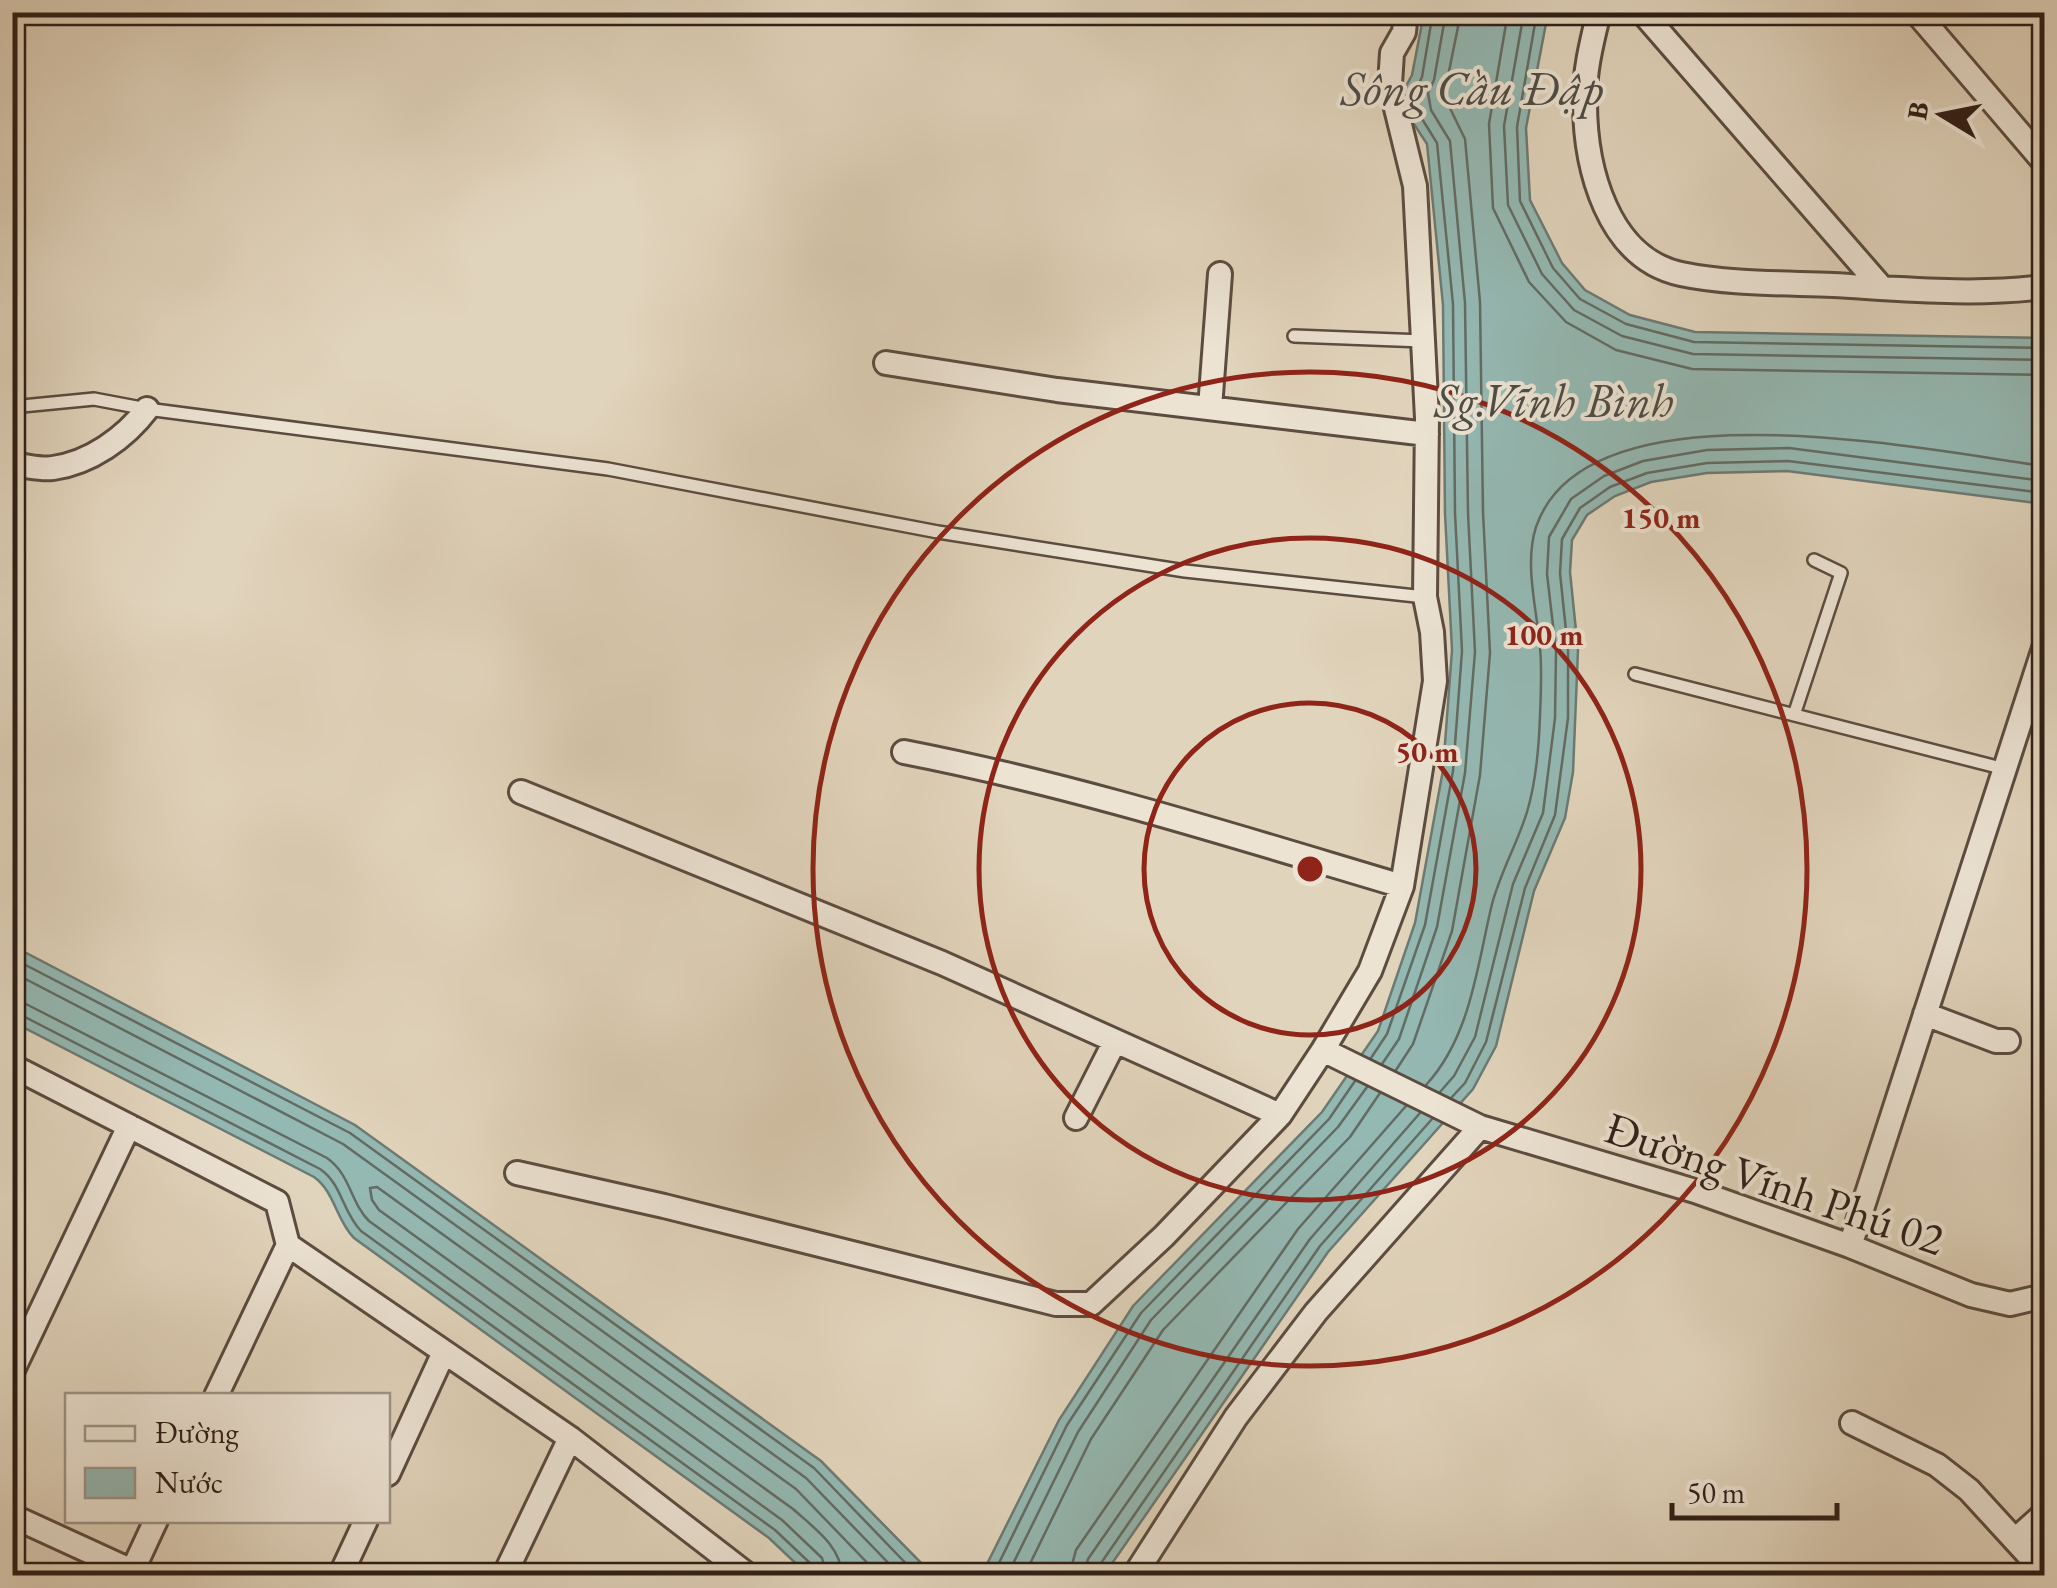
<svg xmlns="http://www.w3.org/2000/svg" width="2057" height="1588" font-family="'EB Garamond',serif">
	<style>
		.water { fill: #94b8b2; stroke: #6c7a74; stroke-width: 2.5 }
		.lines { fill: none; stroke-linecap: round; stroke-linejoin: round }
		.shore { stroke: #626b64; stroke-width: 2.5 }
		.lane-casing { stroke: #5c4c40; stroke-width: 16 }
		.street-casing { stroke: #5c4c40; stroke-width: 28 }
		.lane { stroke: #ece3d3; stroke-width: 11 }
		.street { stroke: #ece3d3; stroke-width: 22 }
		.ring { fill: none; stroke: #8f2418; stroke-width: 5 }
		.labels { text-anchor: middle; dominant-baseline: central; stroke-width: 8; stroke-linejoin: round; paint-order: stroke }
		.street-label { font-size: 45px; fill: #2f1e17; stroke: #ece3d3 }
		.water-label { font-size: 48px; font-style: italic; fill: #4d4c46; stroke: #ece3d3 }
		.centre { fill: #8f2418; stroke: #ece3d3; stroke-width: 5 }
		.ring-label { font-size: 30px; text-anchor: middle; font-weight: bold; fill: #8f2418; stroke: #ece3d3; stroke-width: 8; stroke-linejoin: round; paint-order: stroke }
	</style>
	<rect width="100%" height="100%" fill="#e1d4bc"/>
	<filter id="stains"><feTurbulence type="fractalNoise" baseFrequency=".002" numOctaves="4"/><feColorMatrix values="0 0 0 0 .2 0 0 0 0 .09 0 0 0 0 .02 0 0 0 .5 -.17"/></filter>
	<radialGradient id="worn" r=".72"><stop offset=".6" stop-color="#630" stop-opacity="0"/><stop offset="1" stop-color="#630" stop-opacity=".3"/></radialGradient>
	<path class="water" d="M1424,13H1548L1526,128L1530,200L1562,263L1585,290L1630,315L1695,332L2044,338V504L1787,471L1707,473L1651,482L1615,496L1587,515L1572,540L1570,572L1578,650L1573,772L1565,818L1534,891L1496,1046L1473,1089L1328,1252L1104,1575L974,1576L987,1564L1059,1420L1133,1306L1322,1112L1378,1031L1415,923L1443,770L1452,650L1445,514L1443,305L1427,144L1410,118L1405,88L1412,75Z
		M13,946L355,1125L821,1461L933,1575H808L769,1538L354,1238C336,1220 335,1192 314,1177L13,1022Z"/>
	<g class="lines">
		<path class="shore" d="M1508,12L1489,124L1493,208L1529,282L1566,322L1616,350L1692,369L2044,375
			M1524,12L1504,126L1508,205L1542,274L1574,310L1622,336L1693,354L2044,360
			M1537,12L1517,127L1520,201L1553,268L1580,299L1626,324L1694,342L2044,348
			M12,958L350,1133L814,1468L918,1576
			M12,972L343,1144L806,1478L901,1576
			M12,1001L26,1004L327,1158C351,1175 350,1202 369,1221L782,1520L822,1558L827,1576
			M12,1014L21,1015L320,1169C342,1184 342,1211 361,1231L775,1530L811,1564L814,1576
			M1371,1058L1387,1034L1425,925L1453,771L1462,651L1455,513L1453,304L1437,143L1419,114L1415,91L1422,77L1433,12
			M1382,1064L1399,1039L1437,927L1465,773L1475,652L1468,513L1465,303L1450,141L1431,110L1428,93L1434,80L1446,12
			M1396,1070L1413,1044L1452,931L1480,775L1490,653L1483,512L1480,302L1465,139L1444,96L1461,12
			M1426,1085C1471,1036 1477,966 1492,904C1501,871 1517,844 1527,812C1536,782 1539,747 1540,715C1541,693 1542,669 1540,647C1537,610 1524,564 1536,527C1587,378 1929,451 2044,466
			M1440,1092L1454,1076L1475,1037L1513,884L1543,813L1555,718L1556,651L1547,574L1549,537L1571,499L1604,476L1643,461L1707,450L1789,448L2044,481
			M1451,1098L1465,1083L1486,1042L1525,888L1555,815L1568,718V650L1560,573L1562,539L1580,508L1610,487L1647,473L1707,463L1788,461L2044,493
			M842,1576C841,1546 814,1528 793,1509L379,1210L372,1200L370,1188L377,1187L796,1489L880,1576
			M990,1576L996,1569L1067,1425L1141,1313L1329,1119L1355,1081
			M1007,1576L1078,1432L1151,1320L1338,1127L1367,1087
			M1024,1576L1091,1439L1163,1330L1350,1137L1380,1093
			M1069,1576L1076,1550L1298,1229L1406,1106
			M1084,1576L1088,1559L1310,1239L1420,1113
			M1097,1576L1099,1566L1320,1246L1432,1119"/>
		<defs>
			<path id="lane" d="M1294,336L1423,341
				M12,407L94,399L147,409L608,469L938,532L1185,571L1425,597
				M1635,674L2005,769
				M1794,715L1841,573L1814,560"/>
			<path id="street" d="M1406,12L1404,32L1392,53L1390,84L1415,186L1427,418L1425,597L1432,632L1435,681L1402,886L1370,971L1323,1050L1480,1127L1695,1191L1850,1246L1971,1295L2010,1304L2044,1296
				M1599,12C1592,41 1584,72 1585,102C1585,167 1607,258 1681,274C1728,284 1785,283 1833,285C1903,289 1974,296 2044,287
				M1642,12L1882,288
				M1916,12L2044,162
				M886,363L1057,390L1427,434
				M1210,408L1220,274
				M12,465C26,465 39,470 53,468C90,463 125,438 147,409
				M904,752C1074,785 1237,837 1402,886
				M521,792L942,963L1280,1115
				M1925,1014L1996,1041H2008
				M12,1066L277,1202L288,1245L570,1438L749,1576
				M1076,1118L1115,1041
				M517,1173L664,1206L1056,1304H1091L1164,1236L1280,1115L1323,1050
				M1850,1246L2044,648
				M12,1372L129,1126
				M216,1396L288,1245
				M1852,1423L1937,1465L1969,1490L2044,1572
				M388,1474L444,1352
				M12,1516L132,1571
				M2015,1540L2044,1514
				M130,1576L156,1520
				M340,1576L366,1520
				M504,1576L570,1438
				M1134,1576L1236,1417L1316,1312L1480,1127"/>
		</defs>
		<use href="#lane" class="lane-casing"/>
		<use href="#street" class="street-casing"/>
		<use href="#lane" class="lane"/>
		<use href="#street" class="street"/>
	</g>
	<g class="ring">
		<circle cx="1310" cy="869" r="166"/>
		<circle cx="1310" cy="869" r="331"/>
		<circle cx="1310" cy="869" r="497"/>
	</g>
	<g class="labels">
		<g class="street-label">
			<text transform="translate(1775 1183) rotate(19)">Đường Vĩnh Phú 02</text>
		</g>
		<g class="water-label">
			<text x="1472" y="88">Sông Cầu Đập</text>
			<text x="1554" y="400">Sg.Vĩnh Bình</text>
		</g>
	</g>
	<circle cx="1310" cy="869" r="15" class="centre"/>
	<g class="ring-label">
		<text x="1661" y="528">150 m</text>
		<text x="1544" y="645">100 m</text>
		<text x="1427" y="762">50 m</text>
	</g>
	<rect width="2057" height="1588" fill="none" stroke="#e1d4bc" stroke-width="50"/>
	<rect x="15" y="15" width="2027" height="1558" fill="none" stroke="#2f1e17" stroke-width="5"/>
	<rect x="25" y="25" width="2007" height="1538" fill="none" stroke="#2f1e17" stroke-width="2.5"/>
	<rect x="65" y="1393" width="325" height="130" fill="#ece3d3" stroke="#a09488" stroke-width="2.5"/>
	<rect x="85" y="1426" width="50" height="15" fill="#ece3d3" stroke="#a09488" stroke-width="2.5"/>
	<text x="155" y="1443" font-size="30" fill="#2f1e17">Đường</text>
	<rect x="85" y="1468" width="50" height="30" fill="#94b8b2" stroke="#a09488" stroke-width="2.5"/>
	<text x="155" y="1493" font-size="30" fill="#2f1e17">Nước</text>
	<g transform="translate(1942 115) rotate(280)" stroke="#ece3d3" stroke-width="8" paint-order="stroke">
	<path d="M0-8L18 38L0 25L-18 38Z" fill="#2f1e17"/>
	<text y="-15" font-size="28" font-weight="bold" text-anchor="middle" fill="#2f1e17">B</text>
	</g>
	<path d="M1672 1503v15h165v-15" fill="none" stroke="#2f1e17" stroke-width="5"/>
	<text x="1687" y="1503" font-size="30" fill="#2f1e17" stroke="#ece3d3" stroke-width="8" paint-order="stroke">50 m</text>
	<rect width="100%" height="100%" filter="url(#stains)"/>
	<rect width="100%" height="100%" fill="url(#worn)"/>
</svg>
